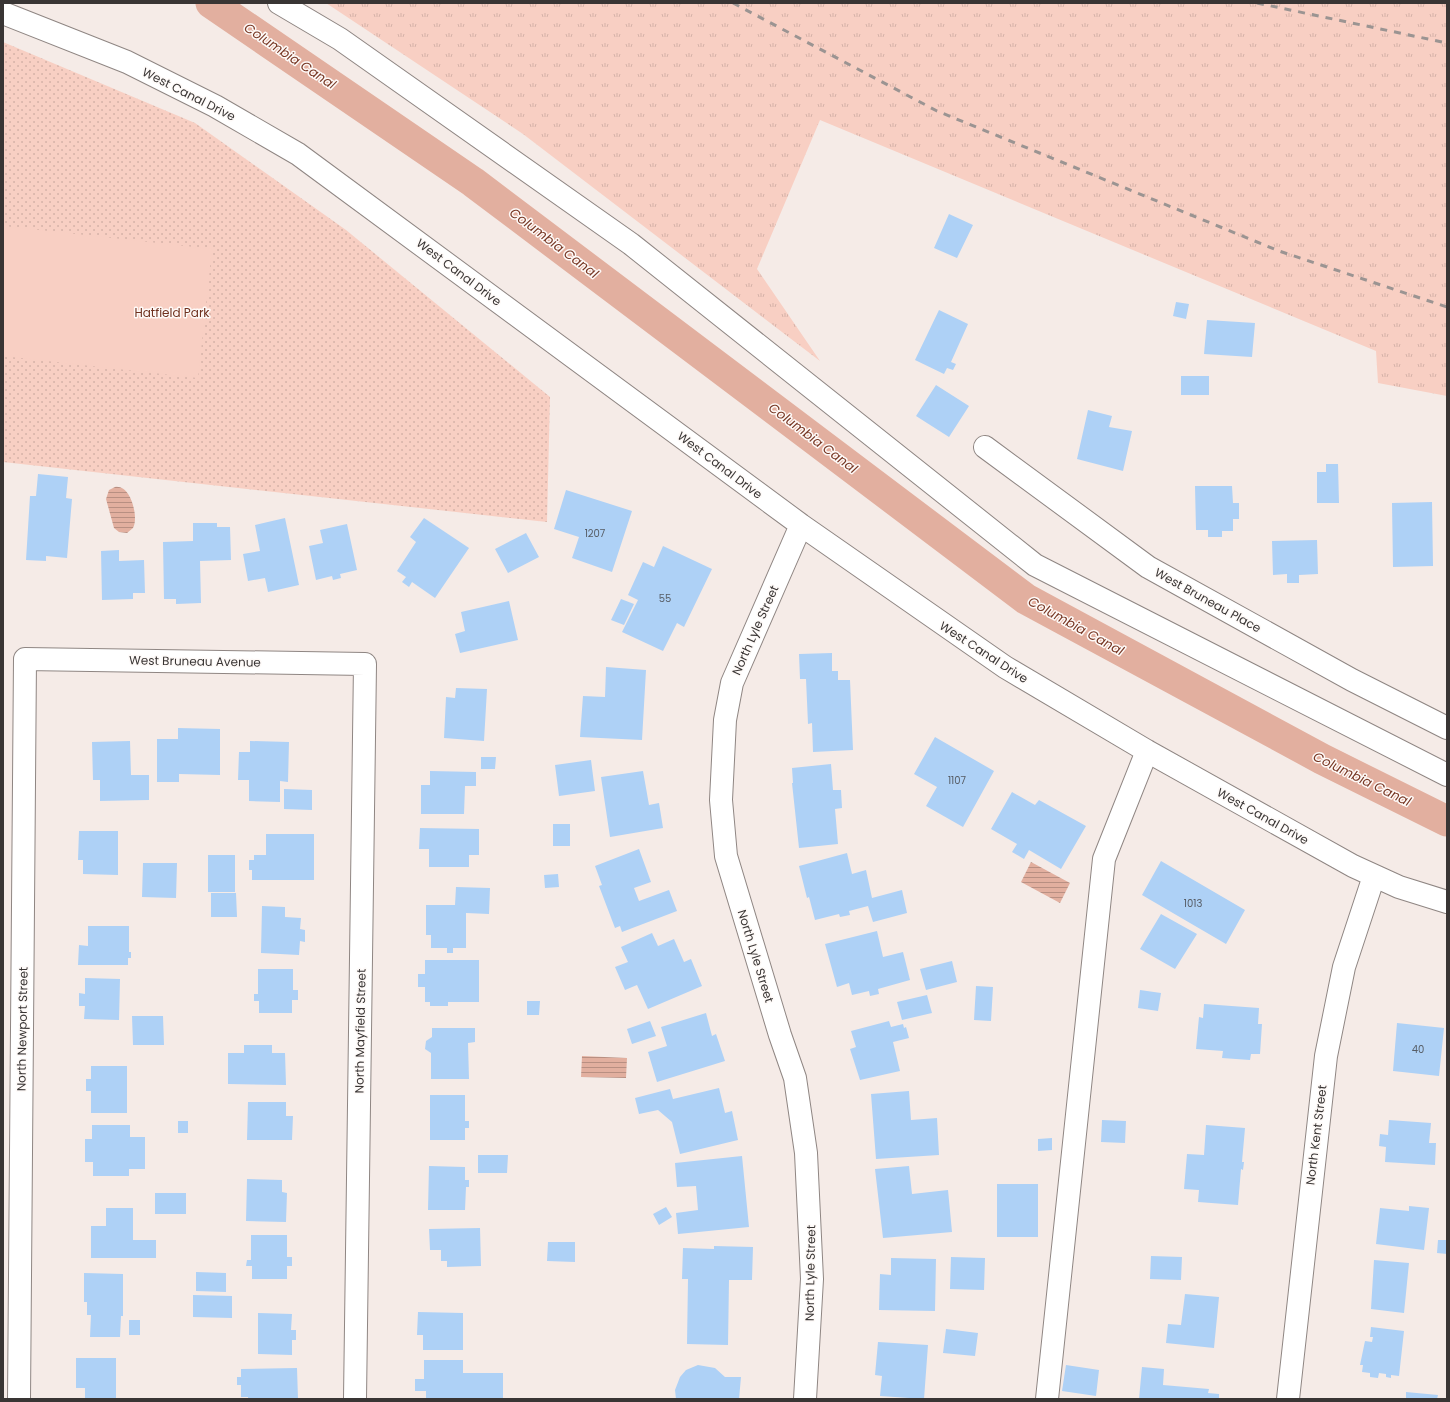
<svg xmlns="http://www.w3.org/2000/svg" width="1450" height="1402" font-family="Poppins,sans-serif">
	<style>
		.grass { fill: url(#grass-tufts) }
		.park { fill: url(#park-dots) }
		.pitch { fill: #f8cfc3 }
		.water { fill: url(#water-rules) }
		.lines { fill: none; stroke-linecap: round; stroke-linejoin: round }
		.canal { stroke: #e2af9f; stroke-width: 31 }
		.building { fill: #aed1f6 }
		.minor-casing { stroke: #8f8683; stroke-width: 24 }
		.minor { stroke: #fff; stroke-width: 22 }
		.rail { stroke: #9b9492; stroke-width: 3; stroke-dasharray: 7 7; stroke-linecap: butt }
		.labels { text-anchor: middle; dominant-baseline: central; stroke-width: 3; stroke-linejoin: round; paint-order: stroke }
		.number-label { font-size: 10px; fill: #565c64 }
		.street-label { font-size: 12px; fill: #393534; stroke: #fefaf8 }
		.park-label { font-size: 12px; fill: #6f301d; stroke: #fefaf8 }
		.water-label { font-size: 13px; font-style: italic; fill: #783825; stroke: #fefaf8 }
	</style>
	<defs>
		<pattern id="grass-tufts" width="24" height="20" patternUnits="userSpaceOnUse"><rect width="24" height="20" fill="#f8cfc3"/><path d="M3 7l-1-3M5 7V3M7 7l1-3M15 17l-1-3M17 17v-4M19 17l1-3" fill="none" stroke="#d5b2a8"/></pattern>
		<pattern id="park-dots" width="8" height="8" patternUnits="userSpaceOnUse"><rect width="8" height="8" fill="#f8cfc3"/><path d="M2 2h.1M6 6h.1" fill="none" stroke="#d5b2a8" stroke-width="1.8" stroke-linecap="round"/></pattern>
		<pattern id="water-rules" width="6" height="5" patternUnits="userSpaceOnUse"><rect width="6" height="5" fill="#e2af9f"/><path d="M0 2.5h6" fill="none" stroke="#b88f82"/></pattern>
	</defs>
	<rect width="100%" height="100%" fill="#f5ebe7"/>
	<path class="grass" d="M326,3H1447V396L1378,383L1376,351L820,120L757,269L820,361L523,134Z"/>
	<path class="park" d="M3,42L195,123L346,230L550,397L547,522L3,462Z"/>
	<path class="pitch" d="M3,226L212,249L198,378L3,356Z"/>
	<path class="water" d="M115,487C131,484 139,518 133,528L127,533L119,532L114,528L106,499L109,490Z
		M1031,862L1070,883L1060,903L1021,882Z
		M582,1056L627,1058L626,1078L581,1077Z"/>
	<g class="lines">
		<path class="canal" d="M211,3L473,182L1026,599L1322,759L1447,821"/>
	</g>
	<path class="building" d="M949,214L973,225L957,258L934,248Z
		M1176,302L1189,304L1186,319L1173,316Z
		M939,310L968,324L951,362L956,364L953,370L947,368L944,374L915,360Z
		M1207,320L1255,323L1252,357L1204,354Z
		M1181,376H1209V395H1181Z
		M936,385L969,406L949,437L916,416Z
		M1088,410L1112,416L1109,427L1132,431L1123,471L1077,459Z
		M1326,464H1338L1339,503H1317V472H1326Z
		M38,474L68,477L66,498L72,499L67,558L46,556V561L26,560L30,496H36Z
		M1195,486H1232L1233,503H1239V519H1233V531H1222V537H1208V530H1196Z
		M566,490L632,511L612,572L572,558L579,537L554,529Z
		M1432,502L1433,566L1393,567L1392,503Z
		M285,518L299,585L268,592L265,578L248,581L243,554L260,551L255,525Z
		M424,518L469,548L435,598L412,582L409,587L402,582L406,577L397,571L416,542L410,537Z
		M193,523H217V527H230L231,560L200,561L201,603L176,604V599H164L163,542L193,541Z
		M347,524L357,570L340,574L341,578L333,580L332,576L316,580L309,546L323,543L320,530Z
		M526,533L539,557L508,573L495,549Z
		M1317,540L1318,574L1299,575V583H1287V574L1273,575L1272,541Z
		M663,546L712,569L684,627L677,623L663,651L622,632L638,600L628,595L643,562L654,567Z
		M119,550V561L144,560L145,593H133V599L102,600L101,551Z
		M621,599L634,604L624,625L611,620Z
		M509,601L518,640L460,653L455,634L465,631L461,612Z
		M832,653V671H838V680H850L853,750L813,752L812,723L808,724L806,679H800L799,654Z
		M606,667L646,670L642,740L580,737L583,696L605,697Z
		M456,688L487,689L484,741L444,738L446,697L455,698Z
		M178,728L220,729V775L179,774V782H157V739H178Z
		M935,737L994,771L963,827L926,806L937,787L914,774Z
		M130,741L131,775H149V800L100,801V780H93L92,742Z
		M250,741L289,742L288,782L280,781V802L249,801V780H238L239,752H250Z
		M481,757H496L495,769H481Z
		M591,760L595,791L559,796L555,765Z
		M831,764L833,790H841L842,808L835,809L838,844L799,848L792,783H793L792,768Z
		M430,771L476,772V786H465L464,814H421V785H430Z
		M643,771L649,805L659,803L663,828L610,837L601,777Z
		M284,789L312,790V810L284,809Z
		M1012,792L1035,805L1039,800L1086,826L1061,869L1029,850L1024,859L1012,852L1017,844L991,829Z
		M553,824H570V846H553Z
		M420,828L479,829V855H469V867H429V849H419Z
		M79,831H118V875L83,874V860H78Z
		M266,834H314V880H252V870H249V860H254V855H266Z
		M639,849L651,882L634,888L639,901L669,890L677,911L622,932L620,926L615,928L599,886L602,885L595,866Z
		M847,853L852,874L866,870L872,898L902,890L907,913L873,922L868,906L849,911L850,915L840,917L839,914L815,920L809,897L807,898L799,866Z
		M208,855H235V892H208Z
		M1161,861L1245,910L1226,944L1142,895Z
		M143,863H177L176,898L142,897Z
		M558,874L559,887L545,888L544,875Z
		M456,887L490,888L489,914L466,913V948H453V953H447V948H431V935H426V905H455Z
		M211,893H236L237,917H211Z
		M262,906L285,907V917L301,918L300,929L305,930V942L300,941L299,955L261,953Z
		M1161,914L1197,934L1175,969L1140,949Z
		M88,926H129V952H131V958H128V965H78L79,945L88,946Z
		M877,931L883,957L903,952L910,980L878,989L879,994L870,996L869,991L852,995L849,983L837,987L825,944Z
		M652,933L658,946L674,939L684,962L691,959L702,986L648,1009L637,985L625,990L615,967L628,962L621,947Z
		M425,960H479V1002H448V1006H430V1002H425V987H418V974H425Z
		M952,961L957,982L926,990L920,969Z
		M258,969H293V990H298V1000H292V1013H259V1001H254V994H258Z
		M85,978L120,979L119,1020L84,1019L85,1006H79V993L85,994Z
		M976,986L993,987L991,1021L974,1020Z
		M1140,990L1161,993L1158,1011L1138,1008Z
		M927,995L932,1013L902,1020L897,1002Z
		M527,1001H540L539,1015H527Z
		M1204,1004L1259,1008L1258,1024H1262L1260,1054H1251L1250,1060L1222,1058L1223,1051L1196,1049L1199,1017L1203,1018Z
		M706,1013L712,1036L716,1034L725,1061L657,1082L648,1052L667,1046L661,1027Z
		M132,1016H163L164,1045H133Z
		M650,1021L656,1036L632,1044L627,1029Z
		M889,1021L891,1027L903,1024L904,1028L906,1027L909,1038L893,1042L900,1071L860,1080L850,1049L856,1047L851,1031Z
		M1397,1023L1444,1028L1439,1076L1393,1071Z
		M432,1028H475V1042L468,1043L469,1079H431V1053L425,1049L426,1041L432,1037Z
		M244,1045H272V1053H285L286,1085L228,1084V1053H244Z
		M91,1066H127V1113H91V1091H86V1079H91Z
		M719,1088L725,1113L732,1111L738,1140L680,1154L672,1122L658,1110L639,1114L635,1098L670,1089L673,1099Z
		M909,1091L911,1120L937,1118L939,1155L876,1159L871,1094Z
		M430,1095H465V1121H469V1128H465V1140H430Z
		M248,1102H286V1116H293L292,1140H247Z
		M1102,1120L1126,1121L1125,1143L1101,1142Z
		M1389,1120L1431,1123L1429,1143H1436L1435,1165L1385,1162L1386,1147L1379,1146L1380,1134L1388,1135Z
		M178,1121H188V1133H178Z
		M92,1125H130V1137H145V1169H129V1176H93V1162H85V1139H92Z
		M1206,1125L1245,1128L1242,1162H1244L1243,1170L1241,1169L1238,1205L1198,1202L1199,1190L1184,1189L1187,1154L1204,1155Z
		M1052,1138V1150L1038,1151V1139Z
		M478,1155H508L507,1173H478Z
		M742,1156L749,1227L678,1234L676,1213L698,1210L696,1186L677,1187L675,1163Z
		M429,1166L465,1167V1180H469V1187H466L465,1210H428Z
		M909,1166L912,1194L948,1190L952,1232L883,1238L875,1169Z
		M247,1179L282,1180V1192L287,1193L286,1222L246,1221Z
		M997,1184H1038V1237H997Z
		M155,1193H186V1214H155Z
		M1409,1206L1429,1208L1424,1250L1376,1244L1380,1208L1409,1211Z
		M666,1207L672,1217L659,1225L653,1214Z
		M106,1208H133V1240H156V1258H91V1226H106Z
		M480,1228L481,1266L447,1267V1261H441V1250H430L429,1229Z
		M251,1235H287V1257H292V1266H287V1279H252V1266H246L247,1260H251Z
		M1438,1240H1447V1254L1437,1253Z
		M548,1242H575V1262L547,1261Z
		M714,1246L753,1247L752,1280H729L728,1345L687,1344L688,1279H682L683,1248L714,1249Z
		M1151,1256L1182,1257L1181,1280L1150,1279Z
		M951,1257L985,1258L984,1290L950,1289Z
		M891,1258L936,1259L935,1311L879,1310L880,1274L891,1275Z
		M1374,1260L1409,1263L1404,1313L1371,1309Z
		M196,1272L226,1273V1292L196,1291Z
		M84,1273L123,1274V1316H121L120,1337H90L91,1315H87V1302H84Z
		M1185,1294L1219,1297L1214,1348L1166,1343L1168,1324L1181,1325Z
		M193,1295L232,1296V1318L193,1317Z
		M418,1312L463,1313V1350H423V1335H417Z
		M258,1313L292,1314L291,1330H296V1340H292V1355L258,1354Z
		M129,1320H140V1335H129Z
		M1371,1327L1404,1331L1399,1376L1391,1375V1378L1386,1377V1374L1379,1373L1378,1378L1370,1377V1373L1362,1372L1363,1365H1360L1365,1341L1372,1342L1373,1337H1370Z
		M946,1329L978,1333L975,1356L943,1353Z
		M878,1342L928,1345L924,1399L880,1396L882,1376L875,1375Z
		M76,1358H116V1399H85V1388H76Z
		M424,1360H463V1373H503V1399H426V1391H415V1379H424Z
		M698,1365L715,1368L725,1377H741L739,1399H676L675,1390L680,1377L686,1370Z
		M1066,1365L1099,1370L1096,1396L1062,1391Z
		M1142,1367L1164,1369L1163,1385L1209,1389L1208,1393L1219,1394V1399H1139Z
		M297,1368L298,1399H248V1397H241V1385H237V1377H241V1369Z
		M1406,1392L1438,1395L1437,1399H1406Z"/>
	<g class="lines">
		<defs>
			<path id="minor" d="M279,3L340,39L631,244L1035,565L1447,775
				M3,13L127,62L215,106L298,154L801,525L1005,667L1147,751L1353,866L1399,887L1447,902
				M985,447L1148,567L1352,680L1447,728
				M801,525L732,683L725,720L721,800L726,856L780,1035L795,1078L806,1153L812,1279L805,1399
				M19,1399L25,659L365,664L355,1399
				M1047,1399L1104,859L1147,751
				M1288,1399L1326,1056L1344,967L1374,876"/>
		</defs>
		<use href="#minor" class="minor-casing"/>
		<use href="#minor" class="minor"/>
		<path class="rail" d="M733,3L937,111L1279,251L1447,307
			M1257,3L1447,43"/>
	</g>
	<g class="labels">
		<g class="number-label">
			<text x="595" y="533">1207</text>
			<text x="665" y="598">55</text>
			<text x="957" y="780">1107</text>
			<text x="1193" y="903">1013</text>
			<text x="1418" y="1049">40</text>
		</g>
		<g class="street-label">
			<text transform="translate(189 94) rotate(27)">West Canal Drive</text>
			<text transform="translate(459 272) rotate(37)">West Canal Drive</text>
			<text transform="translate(720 465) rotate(37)">West Canal Drive</text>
			<text transform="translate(1208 600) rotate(29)">West Bruneau Place</text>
			<text transform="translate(755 630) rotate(-66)">North Lyle Street</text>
			<text transform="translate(984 652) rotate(33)">West Canal Drive</text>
			<text transform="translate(195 661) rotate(1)">West Bruneau Avenue</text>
			<text transform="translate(1263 816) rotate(29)">West Canal Drive</text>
			<text transform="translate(756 956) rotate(73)">North Lyle Street</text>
			<text transform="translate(22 1029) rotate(-89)">North Newport Street</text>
			<text transform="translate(360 1031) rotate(-89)">North Mayfield Street</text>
			<text transform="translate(1316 1135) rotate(-83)">North Kent Street</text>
			<text transform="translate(810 1273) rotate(-89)">North Lyle Street</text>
		</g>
		<g class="park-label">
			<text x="172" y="312">Hatfield Park</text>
		</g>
		<g class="water-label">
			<text transform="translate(290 56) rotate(34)">Columbia Canal</text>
			<text transform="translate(554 243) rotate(37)">Columbia Canal</text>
			<text transform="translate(813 438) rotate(37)">Columbia Canal</text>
			<text transform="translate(1076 626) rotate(29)">Columbia Canal</text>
			<text transform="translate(1362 779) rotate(26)">Columbia Canal</text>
		</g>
	</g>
	<rect width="1450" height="1402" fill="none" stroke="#393534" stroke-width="8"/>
</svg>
